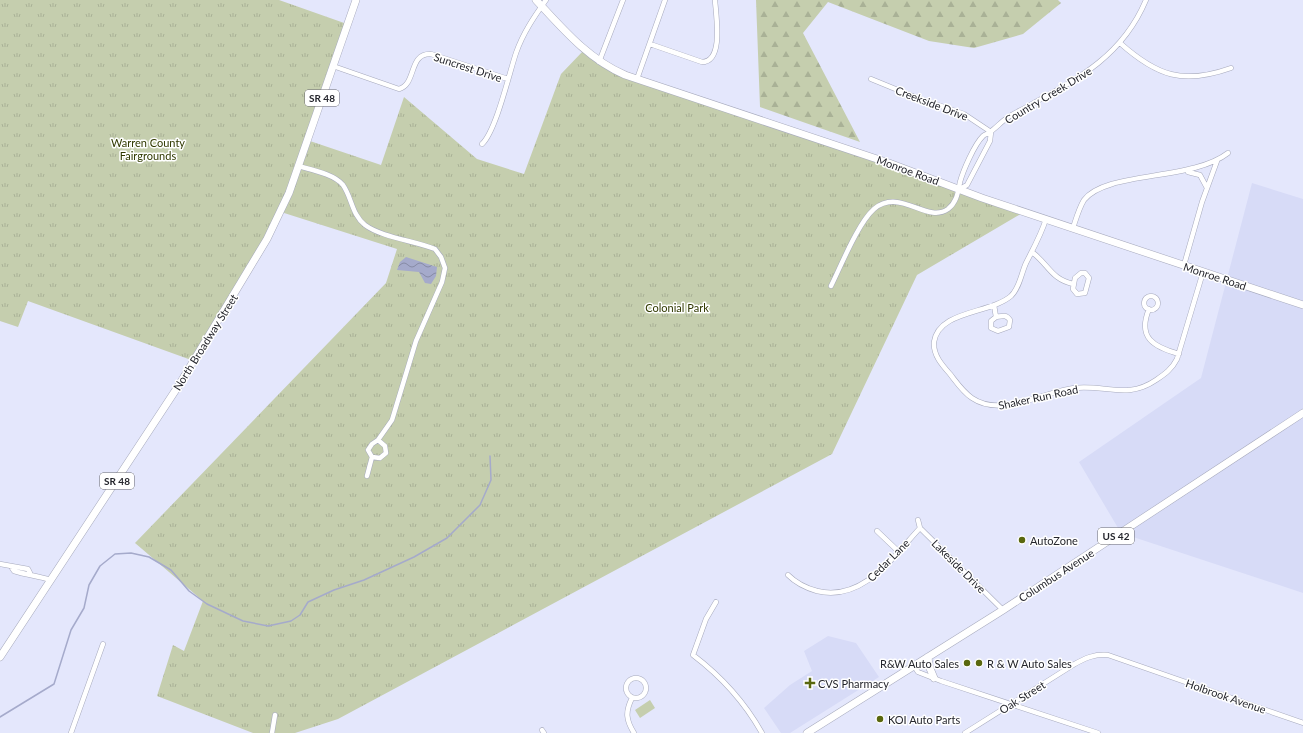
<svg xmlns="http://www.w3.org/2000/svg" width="1303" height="733" font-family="Lato,sans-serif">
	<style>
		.built { fill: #d7dbf7 }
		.grass { fill: #c5ceae }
		.forest { fill: url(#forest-firs) }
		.park { fill: url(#park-tufts) }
		.water { fill: url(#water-waves) }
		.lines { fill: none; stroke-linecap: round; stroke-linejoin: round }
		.stream { stroke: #a5aacb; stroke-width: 1.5 }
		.street-casing { stroke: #a7aabd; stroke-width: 5.5 }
		.secondary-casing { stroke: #a7aabd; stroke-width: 8 }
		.primary-casing { stroke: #a7aabd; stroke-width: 8 }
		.street { stroke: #fff; stroke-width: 4.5 }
		.secondary { stroke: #fff; stroke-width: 7 }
		.primary { stroke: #fff; stroke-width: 7 }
		.poi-dot { fill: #59670e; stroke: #fff; stroke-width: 1.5 }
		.labels { text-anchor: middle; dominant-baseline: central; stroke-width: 3; stroke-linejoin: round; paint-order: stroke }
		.shield { fill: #fff; stroke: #66676c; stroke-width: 1 }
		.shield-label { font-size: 10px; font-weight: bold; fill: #25262d }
		.street-label { font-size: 11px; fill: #25262d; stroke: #fff }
		.park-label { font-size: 11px; fill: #303900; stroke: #fff }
		.poi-label { font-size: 11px; fill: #25262d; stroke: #fff; text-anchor: start }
	</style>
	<defs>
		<pattern id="forest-firs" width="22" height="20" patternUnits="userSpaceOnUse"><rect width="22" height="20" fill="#c5ceae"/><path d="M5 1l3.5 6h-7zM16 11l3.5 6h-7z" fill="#a9b196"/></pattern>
		<pattern id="park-tufts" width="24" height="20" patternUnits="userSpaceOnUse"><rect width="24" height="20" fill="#c5ceae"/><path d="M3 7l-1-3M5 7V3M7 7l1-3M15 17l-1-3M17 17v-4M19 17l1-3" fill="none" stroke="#a9b196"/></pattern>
		<pattern id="water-waves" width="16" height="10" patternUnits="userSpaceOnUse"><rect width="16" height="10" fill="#a5aacb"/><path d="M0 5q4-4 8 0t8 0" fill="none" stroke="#868aa5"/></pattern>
	</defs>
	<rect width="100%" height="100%" fill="#e4e7fc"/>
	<path class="built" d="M1252,183L1303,199V593L1121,533L1079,462L1201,378Z
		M828,636L856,643L879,677L790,733H781L764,708L790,685L812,671L804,651Z"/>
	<path class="grass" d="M650,700L655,708L640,718L635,710Z"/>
	<path class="forest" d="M756,0H1058L1061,3L1023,34L974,48L929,41L828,2L803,33L860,142L760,107Z"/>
	<path class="park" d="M0,0H279L347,24L307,140L381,165L404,97L477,159L524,174L561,74L584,50L599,62L1024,212L917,275L832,454L338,719L295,733H253L157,696L173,645L184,651L203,601L135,543L386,283L397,249L281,212L194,361L28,301L18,327L0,321Z"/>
	<path class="water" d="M406,257L437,267L436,276L431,284L425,283L419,272L397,270L400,262Z"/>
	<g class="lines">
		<path class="stream" d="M0,717L54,684L71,630L84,608L89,585L100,566L115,554L131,553L149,557L171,570L189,591L207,604L243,621L268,626L291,621L300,615L308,602L334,590L364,580L414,557L447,538L480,505L491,480L490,456"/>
		<defs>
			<path id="street" d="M1120,43C1157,76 1183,85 1231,68
				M650,44L702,62C724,62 716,16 715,0
				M599,62L623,0
				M333,66L399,89C417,84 408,53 431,54L508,79
				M637,79L665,0
				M871,79L915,97L964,114L991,132
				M482,144C496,131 509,74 516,53C523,33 534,17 546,0
				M298,166C312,170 334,174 343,185C352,198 352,215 365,225C381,237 415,241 435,249L441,257L445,268L442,282L416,341L392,420L378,440L372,444L368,450L372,457L380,458L386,453L385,446L378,440
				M1188,172L1200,175L1207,188
				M960,189L967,185L990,141L991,132
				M1046,219C1041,235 1033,249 1026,263C1021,274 1020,287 1011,296C990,314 939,310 934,342C933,355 942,365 950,374C957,383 963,392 972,398C1001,418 1044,392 1074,388C1105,384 1127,400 1156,380C1165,374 1172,369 1177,359L1203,272
				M1073,228C1076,219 1079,208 1084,200C1106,171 1192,181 1228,153
				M1032,252C1049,265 1051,279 1073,284
				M1184,265L1202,202L1217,161
				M1081,273H1085L1089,278L1085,293L1077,294L1073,289L1075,278Z
				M831,286C841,266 858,223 874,209C900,187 927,224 948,209C957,202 958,192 960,182C963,171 974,145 983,136C985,134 988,134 990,132C996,128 1001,122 1007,118C1014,113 1022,110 1030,105C1080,78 1123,55 1146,0
				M1144 303a7 7 0 1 1 14 0a7 7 0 1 1-14 0Z
				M994,305L996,317L991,321V328L998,331L1009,327L1010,320C1006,314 1002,316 996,317
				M1149,309C1137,338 1154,347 1179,354
				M367,476L372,457
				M918,520L920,528L1003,610
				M877,531L898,551
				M0,564L28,569L30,573
				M12,568L14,571C27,575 38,576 51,580
				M788,575C796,583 806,588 817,591C863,602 893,557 920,528
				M716,602L706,619L693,655C722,677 744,701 762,733
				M914,666L918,672L941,681L1098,733
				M626 688a10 10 0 1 1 20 0a10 10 0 1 1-20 0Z
				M632,698C625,712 626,720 634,733
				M542,730L544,733
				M71,733L103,644
				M272,733L275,715
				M965,733L1073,665C1085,658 1094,654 1108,655L1303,723"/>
			<path id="secondary" d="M536,0C563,29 588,59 625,75L889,163L982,198L1303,305"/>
			<path id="primary" d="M0,657L179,385L267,239L289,193L356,0
				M928,657L929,666L934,678
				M807,733L1003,610L1303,413"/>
		</defs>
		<use href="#street" class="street-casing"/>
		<use href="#secondary" class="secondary-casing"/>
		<use href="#primary" class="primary-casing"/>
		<use href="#street" class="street"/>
		<use href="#secondary" class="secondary"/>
		<use href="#primary" class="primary"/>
	</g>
	<g class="poi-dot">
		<circle cx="1022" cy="540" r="4"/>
		<circle cx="967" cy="663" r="4"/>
		<circle cx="979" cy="663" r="4"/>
		<path d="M808 677h4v4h4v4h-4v4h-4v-4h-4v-4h4z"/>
		<circle cx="880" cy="719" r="4"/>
	</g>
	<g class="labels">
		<g class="shield">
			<rect x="305" y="90" width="34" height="16" rx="3"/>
			<rect x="100" y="473" width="34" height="16" rx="3"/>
			<rect x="1098" y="528" width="36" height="16" rx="3"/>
		</g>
		<g class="shield-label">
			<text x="322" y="98">SR 48</text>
			<text x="117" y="481">SR 48</text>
			<text x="1116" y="536">US 42</text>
		</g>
		<g class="street-label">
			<text transform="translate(468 67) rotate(18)">Suncrest Drive</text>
			<text transform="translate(1048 95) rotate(-31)">Country Creek Drive</text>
			<text transform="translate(932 103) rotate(21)">Creekside Drive</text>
			<text transform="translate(908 170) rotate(20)">Monroe Road</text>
			<text transform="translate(1215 276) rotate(18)">Monroe Road</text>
			<text transform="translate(205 342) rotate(-58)">North Broadway Street</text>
			<text transform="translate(1038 397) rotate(-12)">Shaker Run Road</text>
			<text transform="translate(888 560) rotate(-45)">Cedar Lane</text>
			<text transform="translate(959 566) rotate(45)">Lakeside Drive</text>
			<text transform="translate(1056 575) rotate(-33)">Columbus Avenue</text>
			<text transform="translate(1226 696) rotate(19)">Holbrook Avenue</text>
			<text transform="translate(1022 697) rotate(-32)">Oak Street</text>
		</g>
		<g class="park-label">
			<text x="148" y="142">Warren County<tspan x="148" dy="13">Fairgrounds</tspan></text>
			<text x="677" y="307">Colonial Park</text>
		</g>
		<g class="poi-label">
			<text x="1030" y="540">AutoZone</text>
			<text x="959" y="663" text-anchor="end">R&amp;W Auto Sales</text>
			<text x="987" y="663">R &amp; W Auto Sales</text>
			<text x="818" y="683">CVS Pharmacy</text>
			<text x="888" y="719">KOI Auto Parts</text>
		</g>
	</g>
</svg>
